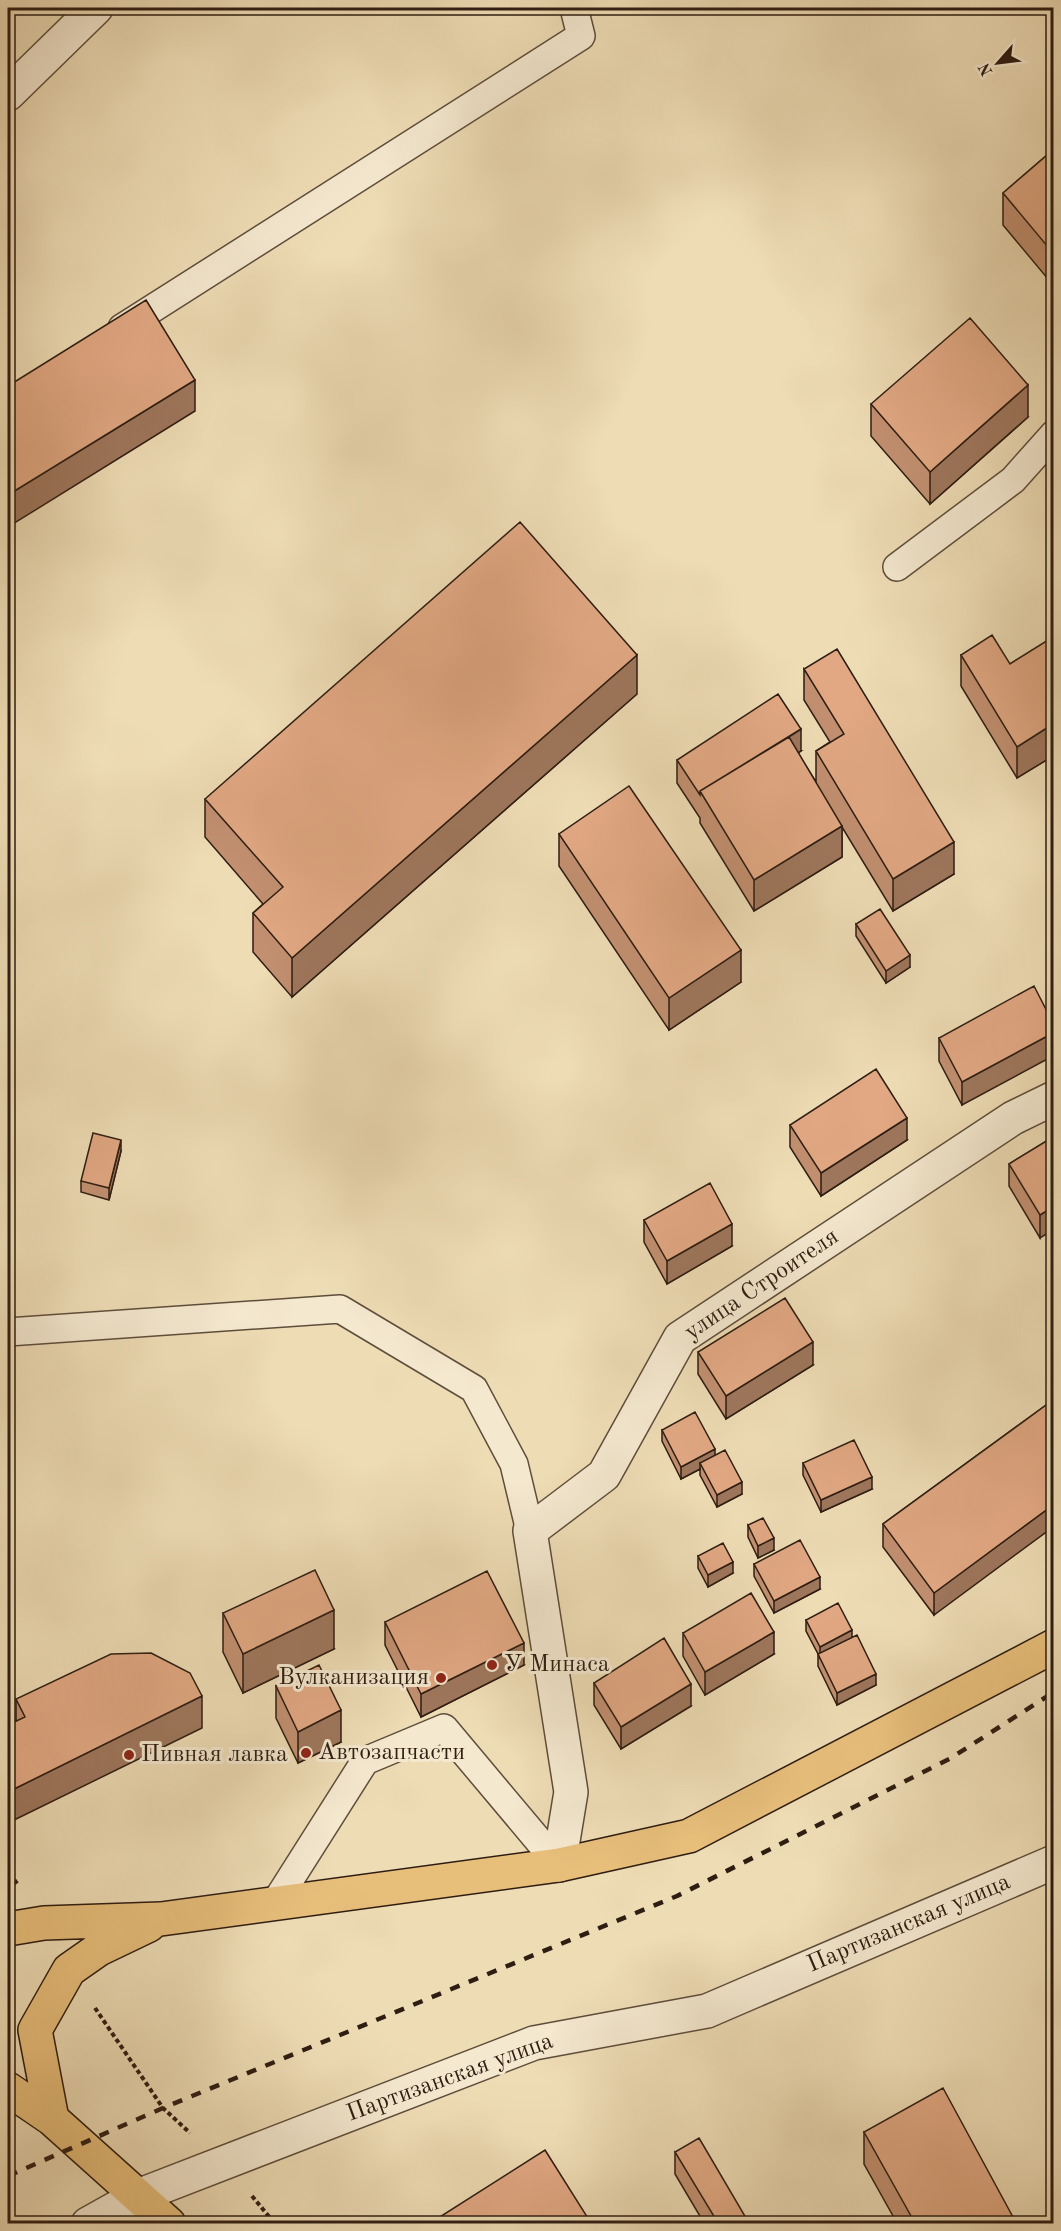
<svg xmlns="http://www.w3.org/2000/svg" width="1061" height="2231" font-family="'Old Standard TT',serif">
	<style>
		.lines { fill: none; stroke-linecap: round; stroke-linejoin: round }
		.lane-casing { stroke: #5e4d3b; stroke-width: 30 }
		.street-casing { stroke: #5e4d3b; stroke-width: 36 }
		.primary-casing { stroke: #2e1d12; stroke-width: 36 }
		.path { stroke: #2e1d12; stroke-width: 4; stroke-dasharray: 4.5 3; stroke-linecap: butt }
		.lane { stroke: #f4e8cf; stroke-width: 27 }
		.street { stroke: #f4e8cf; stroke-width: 33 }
		.primary { stroke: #e7be7a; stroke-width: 33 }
		.rail { stroke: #2e1d12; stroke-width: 4.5; stroke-dasharray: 10 10; stroke-linecap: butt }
		.wall { fill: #c29071; stroke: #2e1d12; stroke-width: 1.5 }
		.shaded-wall { fill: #9e765c; stroke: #2e1d12; stroke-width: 1.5 }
		.building { fill: #e1a883; stroke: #2e1d12; stroke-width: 1.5 }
		.poi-dot { fill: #8f2418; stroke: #f4e8cf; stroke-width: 2 }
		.labels { text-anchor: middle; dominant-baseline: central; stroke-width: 6; stroke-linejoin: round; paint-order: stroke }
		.street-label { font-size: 24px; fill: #2e1d12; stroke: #f4e8cf }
		.poi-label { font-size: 24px; fill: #2e1d12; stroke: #f4e8cf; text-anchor: start }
	</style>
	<rect width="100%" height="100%" fill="#eedcb5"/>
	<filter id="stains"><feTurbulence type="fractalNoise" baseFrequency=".00333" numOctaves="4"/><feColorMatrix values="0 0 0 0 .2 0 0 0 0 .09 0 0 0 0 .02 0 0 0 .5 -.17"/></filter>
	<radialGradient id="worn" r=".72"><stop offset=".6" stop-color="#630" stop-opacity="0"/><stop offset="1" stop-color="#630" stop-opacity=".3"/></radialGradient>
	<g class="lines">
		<defs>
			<path id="lane" d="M122,328L581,36L574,8
				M897,567L1013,480L1054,434
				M8,1332L340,1309L474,1389L514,1464L530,1531
				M275,1903L365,1761L444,1728L559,1865"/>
			<path id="street" d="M8,94L96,8
				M559,1865L571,1792L530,1531L604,1475L680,1338L1013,1118L1054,1098
				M88,2224L138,2196L534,2043L707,2011L1054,1862"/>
			<path id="primary" d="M8,1929L44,1923L161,1919L559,1865L689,1836L1054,1646
				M8,2089L52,2119L169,2224
				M52,2119L35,2030L69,1970L99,1949L149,1925"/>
		</defs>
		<use href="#lane" class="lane-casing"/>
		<use href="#street" class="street-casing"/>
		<use href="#primary" class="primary-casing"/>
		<path class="path" d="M8,1879L13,1878L18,1885
			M95,2008L163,2108L190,2133
			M252,2196L275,2224"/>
		<use href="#lane" class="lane"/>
		<use href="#street" class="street"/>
		<use href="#primary" class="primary"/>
		<path class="rail" d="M8,2176L163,2108L677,1896L951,1758L1054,1692"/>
	</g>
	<path class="wall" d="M1053,150V285L1003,225V193Z
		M871,404L1028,417L930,504L871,436Z
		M1053,637V756L1017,778L961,686V655L1010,664Z
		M804,669L954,874L893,911L842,827V857L754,911L700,823V818L677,783V760L801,751L798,753L816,782V751L830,742L804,700Z
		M637,694L292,997L253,952V913L263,904L205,837V799Z
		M559,834L741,982L669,1030L559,866Z
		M856,924L910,967L886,983L856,936Z
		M1053,1023L962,1105L939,1061V1038Z
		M790,1125L907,1140L821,1196L790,1147Z
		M1053,1137L1040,1238L1009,1186V1164Z
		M121,1151L109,1200L81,1192V1181Z
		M644,1220L732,1246L667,1284L644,1242Z
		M698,1352L813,1365L726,1419L698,1374Z
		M1053,1400L934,1615L883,1547V1524Z
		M662,1430L715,1456L742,1494L717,1507L700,1475V1469L681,1479L662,1441Z
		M803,1463L872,1489L821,1512L803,1475Z
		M748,1525L774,1550L758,1558L748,1537Z
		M698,1556L733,1573L708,1587L698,1568Z
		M754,1564L820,1589L774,1613L754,1576Z
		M223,1613L334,1649L243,1693L223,1652Z
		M806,1620L852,1637L876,1685L837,1705L818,1666V1654L806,1631Z
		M385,1622L524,1665L421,1717L385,1645Z
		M683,1633L774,1654L705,1695L683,1656Z
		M594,1683L691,1706L621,1749L594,1705Z
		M276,1686L341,1742L298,1763L276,1718Z
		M16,1699L202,1728L16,1721Z
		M864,2132L1014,2223H897L864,2164Z
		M675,2152L749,2223H704L675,2174Z"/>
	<path class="shaded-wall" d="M195,380V411L8,527V495Z
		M1028,385V417L930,504V472Z
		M637,655V694L292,997V958Z
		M1053,724V756L1017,778V747Z
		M801,729V751L712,810L702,794Z
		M842,826V857L754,911V880Z
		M954,842V874L893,911V879Z
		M741,950V982L669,1030V998Z
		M910,955V967L886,983V971Z
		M1053,1033V1056L962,1105V1082Z
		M907,1118V1140L821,1196V1173Z
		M121,1140V1151L109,1200V1188Z
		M1053,1207V1230L1040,1238V1215Z
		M732,1224V1246L667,1284V1261Z
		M813,1342V1365L726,1419V1396Z
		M715,1449V1461L700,1463V1469L681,1479V1467Z
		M872,1477V1489L821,1512V1500Z
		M742,1482V1494L717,1507V1495Z
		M1053,1505V1527L934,1615V1593Z
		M774,1538V1550L758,1558V1546Z
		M733,1562V1573L708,1587V1575Z
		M820,1577V1589L774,1613V1601Z
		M334,1610V1649L243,1693V1654Z
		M12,1628V1659L8,1666V1634Z
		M852,1630V1641L820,1658V1647Z
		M774,1632V1654L705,1695V1672Z
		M524,1643V1665L421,1717V1694Z
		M876,1674V1685L837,1705V1693Z
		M691,1684V1706L621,1749V1727Z
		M202,1696V1728L8,1823V1792Z
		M341,1710V1742L298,1763V1732Z
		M1014,2219V2223H1006Z"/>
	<path class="building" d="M1053,150V253L1003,193Z
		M146,300L195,380L8,495V386Z
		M970,318L1028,385L930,472L871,404Z
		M520,522L637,655L292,958L253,913L283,887L205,799Z
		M992,635L1010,664L1053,637V724L1017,747L961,655Z
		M837,649L954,842L893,879L816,751L844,734L804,669Z
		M778,694L801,729L700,791V795L677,760Z
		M789,737L842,826L754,880L700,791Z
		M629,786L741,950L669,998L559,834Z
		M880,909L910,955L886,971L856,924Z
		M1034,986L1053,1023V1033L962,1082L939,1038Z
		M876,1069L907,1118L821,1173L790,1125Z
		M93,1133L121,1140L109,1188L81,1181Z
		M1053,1137V1207L1040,1215L1009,1164Z
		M710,1183L732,1224L667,1261L644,1220Z
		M785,1298L813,1342L726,1396L698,1352Z
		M1053,1400V1505L934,1593L883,1524Z
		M695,1412L715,1449L681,1467L662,1430Z
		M854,1440L872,1477L821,1500L803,1463Z
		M725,1450L742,1482L717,1495L700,1463Z
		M763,1518L774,1538L758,1546L748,1525Z
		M800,1540L820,1577L774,1601L754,1564Z
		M723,1543L733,1562L708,1575L698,1556Z
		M315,1570L334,1610L243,1654L223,1613Z
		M487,1571L524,1643L421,1694L385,1622Z
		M751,1593L774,1632L705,1672L683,1633Z
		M838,1603L852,1630L820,1647L806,1620Z
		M8,1625L12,1628L8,1634Z
		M857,1635L876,1674L837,1693L818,1654Z
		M664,1638L691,1684L621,1727L594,1683Z
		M151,1653L190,1673L202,1696L8,1792V1725L25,1717L16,1699L111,1654Z
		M319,1665L341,1710L298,1732L276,1686Z
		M943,2088L1014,2219L1006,2223H915L864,2132Z
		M699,2138L749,2223H718L675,2152Z
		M545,2150L591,2223H437L435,2220Z"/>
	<g class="poi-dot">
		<circle cx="492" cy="1665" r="6"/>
		<circle cx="441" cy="1678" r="6"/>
		<circle cx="306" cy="1753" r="6"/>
		<circle cx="129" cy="1755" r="6"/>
	</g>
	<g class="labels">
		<g class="street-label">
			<text transform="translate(762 1285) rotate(-34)">улица Строителя</text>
			<text transform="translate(909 1924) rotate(-23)">Партизанская улица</text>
			<text transform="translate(450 2078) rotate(-20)">Партизанская улица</text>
		</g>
		<g class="poi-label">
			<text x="504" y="1665">У Минаса</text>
			<text x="429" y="1678" text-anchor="end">Вулканизация</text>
			<text x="318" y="1753">Автозапчасти</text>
			<text x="141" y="1755">Пивная лавка</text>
		</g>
	</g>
	<rect width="1061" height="2231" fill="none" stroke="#eedcb5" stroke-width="30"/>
	<rect x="9" y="9" width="1043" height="2213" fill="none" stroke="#2e1d12" stroke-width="3"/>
	<rect x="15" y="15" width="1031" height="2201" fill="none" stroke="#2e1d12" stroke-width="1.5"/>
	<g transform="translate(998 63) rotate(242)" stroke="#f4e8cf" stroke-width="4.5" paint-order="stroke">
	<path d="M0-4.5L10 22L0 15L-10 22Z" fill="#2e1d12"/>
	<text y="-9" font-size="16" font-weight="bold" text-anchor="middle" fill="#2e1d12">N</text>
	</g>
	<rect width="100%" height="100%" filter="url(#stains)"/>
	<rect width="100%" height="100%" fill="url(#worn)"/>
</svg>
